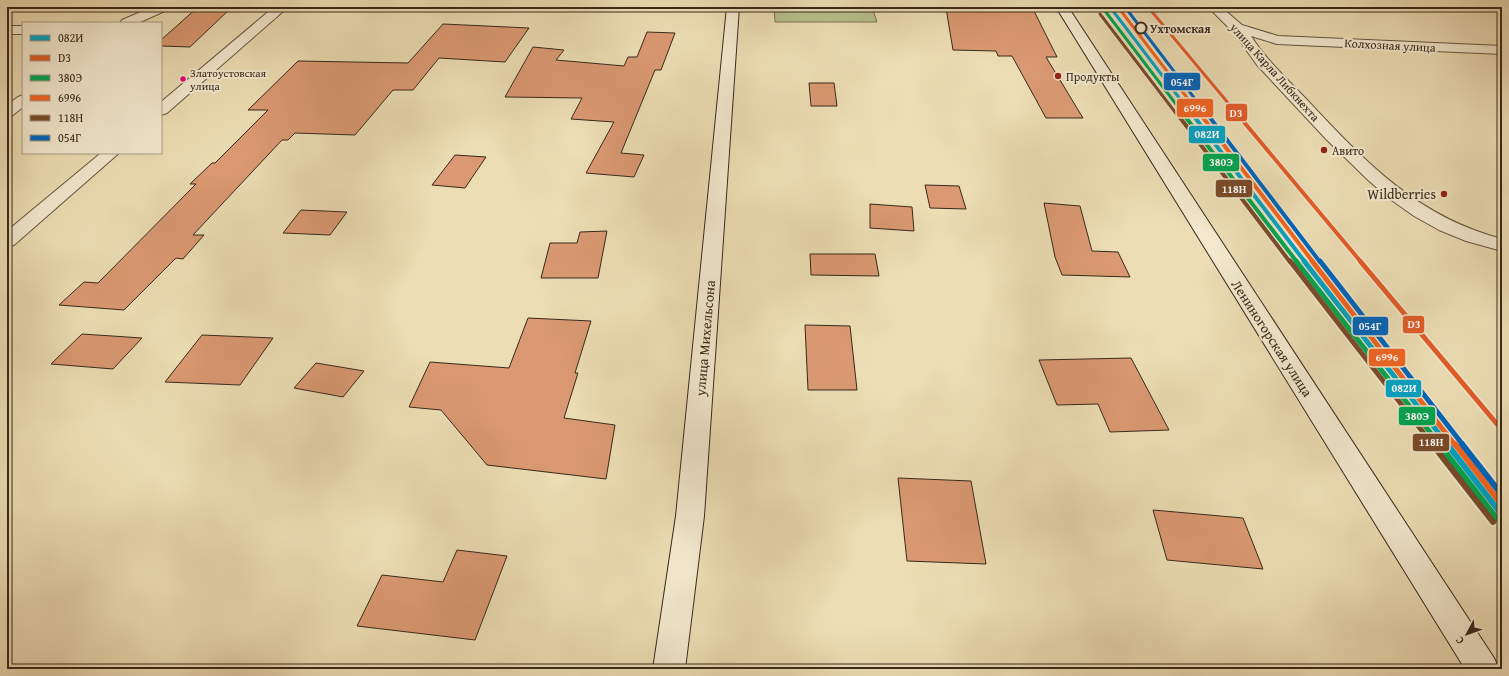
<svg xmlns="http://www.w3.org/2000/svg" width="1509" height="676" font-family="'Gentium Book Plus',serif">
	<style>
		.green { fill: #b7c18e; stroke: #777554 }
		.building { fill: #da9972; stroke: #37291b }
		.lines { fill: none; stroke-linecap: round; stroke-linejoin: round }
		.street-casing { stroke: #645641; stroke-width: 2 }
		.secondary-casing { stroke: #37291b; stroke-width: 2 }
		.street { fill: #f3e9ce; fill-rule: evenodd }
		.secondary { fill: #f3e9ce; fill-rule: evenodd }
		.rail-1-far3-casing { stroke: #f3e9ce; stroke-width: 5 }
		.rail-1-far2-casing { stroke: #f3e9ce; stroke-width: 6 }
		.rail-1-far1-casing { stroke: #f3e9ce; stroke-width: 8 }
		.rail-1-casing { stroke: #f3e9ce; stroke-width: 10 }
		.rail-2-far2-casing { stroke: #f3e9ce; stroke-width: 5 }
		.rail-2-far1-casing { stroke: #f3e9ce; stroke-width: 6 }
		.rail-2-casing { stroke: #f3e9ce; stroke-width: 8 }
		.rail-3-far3-casing { stroke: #f3e9ce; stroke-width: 5 }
		.rail-3-far2-casing { stroke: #f3e9ce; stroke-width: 6 }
		.rail-3-far1-casing { stroke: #f3e9ce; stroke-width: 8 }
		.rail-3-casing { stroke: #f3e9ce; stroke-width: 10 }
		.rail-4-far3-casing { stroke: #f3e9ce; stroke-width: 5 }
		.rail-4-far2-casing { stroke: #f3e9ce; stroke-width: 6 }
		.rail-4-far1-casing { stroke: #f3e9ce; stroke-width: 8 }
		.rail-4-casing { stroke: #f3e9ce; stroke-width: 10 }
		.rail-5-far3-casing { stroke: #f3e9ce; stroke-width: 5 }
		.rail-5-far2-casing { stroke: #f3e9ce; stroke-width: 6 }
		.rail-5-far1-casing { stroke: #f3e9ce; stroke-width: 8 }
		.rail-5-casing { stroke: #f3e9ce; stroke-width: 10 }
		.rail-6-far3-casing { stroke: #f3e9ce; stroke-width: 5 }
		.rail-6-far2-casing { stroke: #f3e9ce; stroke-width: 6 }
		.rail-6-far1-casing { stroke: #f3e9ce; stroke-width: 8 }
		.rail-6-casing { stroke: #f3e9ce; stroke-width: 10 }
		.rail-1-far3 { stroke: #03a3c5; stroke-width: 3 }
		.rail-1-far2 { stroke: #03a3c5; stroke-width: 4 }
		.rail-1-far1 { stroke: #03a3c5; stroke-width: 5 }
		.rail-1 { stroke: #03a3c5; stroke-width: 6 }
		.rail-2-far2 { stroke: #e15d29; stroke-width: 3 }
		.rail-2-far1 { stroke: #e15d29; stroke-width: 4 }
		.rail-2 { stroke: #e15d29; stroke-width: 5 }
		.rail-3-far3 { stroke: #00a651; stroke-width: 3 }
		.rail-3-far2 { stroke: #00a651; stroke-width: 4 }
		.rail-3-far1 { stroke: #00a651; stroke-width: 5 }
		.rail-3 { stroke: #00a651; stroke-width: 6 }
		.rail-4-far3 { stroke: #f26522; stroke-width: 3 }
		.rail-4-far2 { stroke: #f26522; stroke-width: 4 }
		.rail-4-far1 { stroke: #f26522; stroke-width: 5 }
		.rail-4 { stroke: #f26522; stroke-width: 6 }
		.rail-5-far3 { stroke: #7a4b2a; stroke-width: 3 }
		.rail-5-far2 { stroke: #7a4b2a; stroke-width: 4 }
		.rail-5-far1 { stroke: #7a4b2a; stroke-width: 5 }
		.rail-5 { stroke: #7a4b2a; stroke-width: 6 }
		.rail-6-far3 { stroke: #0065bd; stroke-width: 3 }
		.rail-6-far2 { stroke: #0065bd; stroke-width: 4 }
		.rail-6-far1 { stroke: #0065bd; stroke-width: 5 }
		.rail-6 { stroke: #0065bd; stroke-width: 6 }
		.stop-dot { fill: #f3e9ce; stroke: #37291b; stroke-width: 2 }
		.poi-dot { fill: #8f2418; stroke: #f3e9ce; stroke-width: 1.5 }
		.bus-dot { fill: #e5007d; stroke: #f3e9ce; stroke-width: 1.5 }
		.labels { text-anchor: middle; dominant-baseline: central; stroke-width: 4; stroke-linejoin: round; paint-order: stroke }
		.far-bus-label { font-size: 11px; fill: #37291b; stroke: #f3e9ce; text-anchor: start }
		.far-stop-label { font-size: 12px; font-weight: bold; fill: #37291b; stroke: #f3e9ce; text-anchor: start }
		.far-street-label { font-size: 12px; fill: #37291b; stroke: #f3e9ce }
		.far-poi-label { font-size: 12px; fill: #37291b; stroke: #f3e9ce; text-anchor: start }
		.poi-label { font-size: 14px; fill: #37291b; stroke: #f3e9ce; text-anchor: end }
		.street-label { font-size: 14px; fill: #37291b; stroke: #f3e9ce }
		.line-badge { stroke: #f3e9ce; stroke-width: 1.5 }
		.badge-label { font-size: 11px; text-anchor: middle; font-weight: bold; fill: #fff }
	</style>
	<rect width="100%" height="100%" fill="#ecddb4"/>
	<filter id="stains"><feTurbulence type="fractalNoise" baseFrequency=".005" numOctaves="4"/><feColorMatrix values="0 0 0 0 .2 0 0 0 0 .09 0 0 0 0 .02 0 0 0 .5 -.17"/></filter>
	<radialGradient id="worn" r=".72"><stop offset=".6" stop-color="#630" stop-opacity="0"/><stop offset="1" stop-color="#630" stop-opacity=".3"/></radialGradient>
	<path class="green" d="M774,7H872L877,22H775Z"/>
	<path class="building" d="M198,7H232L190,47L161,46V40Z
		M999,7H1032L1057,57H1046L1083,118H1046L1012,56H998L996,51L953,50L946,8L1000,10Z
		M443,24L529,28L505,62L439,58L413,90H393L355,135L295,133L288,140H282L193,235H204L183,259L176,258L124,310L59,305L84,282L98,283L196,184H190L212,163H215L268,110H248L298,61L408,63Z
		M647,32L675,33L661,70H655L621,153L644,155L634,177L586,173L614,122L571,119L582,98L505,97L533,47L564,50L556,60L624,66L628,57H637Z
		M809,83H834L837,106H811Z
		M455,155L486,157L465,188L432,185Z
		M925,185L959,186L966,209L930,208Z
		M1044,203L1080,206L1092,251L1118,252L1130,277L1062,275L1055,257Z
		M870,204L912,207L914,231L870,228Z
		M301,210L347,212L330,235L283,233Z
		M607,231L598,278H541L550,243H577L580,232Z
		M810,254H875L879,276L811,275Z
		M528,318L591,321L575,373H578L564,418L615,425L606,479L487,465L441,410L409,407L430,362L509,368Z
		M805,325L850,326L857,390H808Z
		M82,334L142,338L113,369L51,364Z
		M202,335L273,338L240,385L165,382Z
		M1131,358L1169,430L1110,432L1098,404L1057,405L1039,360Z
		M316,363L364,371L343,397L294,388Z
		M898,478L971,481L986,564L907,561Z
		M1153,510L1243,518L1263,569L1167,560Z
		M457,550L507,556L475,640L357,626L382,575L443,582Z"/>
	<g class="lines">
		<defs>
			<path id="street" d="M152,7H169L167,10L138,23H120L122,20Z
				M274,7H288L167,113L161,115V102Z
				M1208,7H1221L1242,25L1278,36L1502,46V54L1277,44L1251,36C1267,61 1289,81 1309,102C1366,163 1418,217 1502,239V251L1466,241L1439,230L1414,216L1390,199L1368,180L1326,139L1257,65L1234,33Z
				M7,26H23V34H7Z
				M23,95V107L13,115L7,117V105L18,97Z
				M101,153H119L14,245L7,247V231Z"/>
			<path id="secondary" d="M727,7H739L704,516L685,669H653L676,516Z
				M1056,7H1068L1494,658L1499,669H1465Z"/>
		</defs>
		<use href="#street" class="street-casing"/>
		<use href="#secondary" class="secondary-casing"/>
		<use href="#street" class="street"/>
		<use href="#secondary" class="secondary"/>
		<defs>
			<path id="rail-1-far3" d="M1110,7L1193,116"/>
			<path id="rail-1-far2" d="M1193,115L1305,262"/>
			<path id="rail-1-far1" d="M1304,261L1448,445"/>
			<path id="rail-1" d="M1447,444L1502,515"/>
			<path id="rail-2-far2" d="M1148,7L1239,116"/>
			<path id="rail-2-far1" d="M1238,115L1361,262"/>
			<path id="rail-2" d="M1360,261L1502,430"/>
			<path id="rail-3-far3" d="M1105,11L1185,116"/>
			<path id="rail-3-far2" d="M1184,115L1297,262"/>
			<path id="rail-3-far1" d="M1296,261L1440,445"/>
			<path id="rail-3" d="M1439,444L1497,519"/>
			<path id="rail-4-far3" d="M1118,7L1201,116"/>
			<path id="rail-4-far2" d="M1201,115L1313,262"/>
			<path id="rail-4-far1" d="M1312,261L1455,445"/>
			<path id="rail-4" d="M1455,444L1502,505"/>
			<path id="rail-5-far3" d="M1100,14L1178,116"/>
			<path id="rail-5-far2" d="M1178,115L1290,262"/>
			<path id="rail-5-far1" d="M1290,261L1433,445"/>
			<path id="rail-5" d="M1432,444L1493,522"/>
			<path id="rail-6-far3" d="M1125,7L1208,116"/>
			<path id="rail-6-far2" d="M1208,115L1320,262"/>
			<path id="rail-6-far1" d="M1320,261L1463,445"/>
			<path id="rail-6" d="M1462,444L1502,495"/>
		</defs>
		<use href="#rail-1-far3" class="rail-1-far3-casing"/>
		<use href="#rail-1-far2" class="rail-1-far2-casing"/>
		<use href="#rail-1-far1" class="rail-1-far1-casing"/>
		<use href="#rail-1" class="rail-1-casing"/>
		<use href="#rail-2-far2" class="rail-2-far2-casing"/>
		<use href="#rail-2-far1" class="rail-2-far1-casing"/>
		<use href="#rail-2" class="rail-2-casing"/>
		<use href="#rail-3-far3" class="rail-3-far3-casing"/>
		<use href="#rail-3-far2" class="rail-3-far2-casing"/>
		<use href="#rail-3-far1" class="rail-3-far1-casing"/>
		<use href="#rail-3" class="rail-3-casing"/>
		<use href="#rail-4-far3" class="rail-4-far3-casing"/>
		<use href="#rail-4-far2" class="rail-4-far2-casing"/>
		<use href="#rail-4-far1" class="rail-4-far1-casing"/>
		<use href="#rail-4" class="rail-4-casing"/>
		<use href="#rail-5-far3" class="rail-5-far3-casing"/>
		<use href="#rail-5-far2" class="rail-5-far2-casing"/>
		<use href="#rail-5-far1" class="rail-5-far1-casing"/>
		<use href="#rail-5" class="rail-5-casing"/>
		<use href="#rail-6-far3" class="rail-6-far3-casing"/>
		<use href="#rail-6-far2" class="rail-6-far2-casing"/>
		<use href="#rail-6-far1" class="rail-6-far1-casing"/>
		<use href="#rail-6" class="rail-6-casing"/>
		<use href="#rail-1-far3" class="rail-1-far3"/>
		<use href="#rail-1-far2" class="rail-1-far2"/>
		<use href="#rail-1-far1" class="rail-1-far1"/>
		<use href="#rail-1" class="rail-1"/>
		<use href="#rail-2-far2" class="rail-2-far2"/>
		<use href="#rail-2-far1" class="rail-2-far1"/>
		<use href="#rail-2" class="rail-2"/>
		<use href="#rail-3-far3" class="rail-3-far3"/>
		<use href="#rail-3-far2" class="rail-3-far2"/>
		<use href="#rail-3-far1" class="rail-3-far1"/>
		<use href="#rail-3" class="rail-3"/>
		<use href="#rail-4-far3" class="rail-4-far3"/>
		<use href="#rail-4-far2" class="rail-4-far2"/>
		<use href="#rail-4-far1" class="rail-4-far1"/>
		<use href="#rail-4" class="rail-4"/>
		<use href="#rail-5-far3" class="rail-5-far3"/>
		<use href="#rail-5-far2" class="rail-5-far2"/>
		<use href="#rail-5-far1" class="rail-5-far1"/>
		<use href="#rail-5" class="rail-5"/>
		<use href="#rail-6-far3" class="rail-6-far3"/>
		<use href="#rail-6-far2" class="rail-6-far2"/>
		<use href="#rail-6-far1" class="rail-6-far1"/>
		<use href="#rail-6" class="rail-6"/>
	</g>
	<circle class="stop-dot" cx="1141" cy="28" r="5.5"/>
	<g class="poi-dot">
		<circle cx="1058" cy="76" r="4"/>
		<circle cx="1324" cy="150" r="4"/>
		<circle cx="1444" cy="194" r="4"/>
	</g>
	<circle class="bus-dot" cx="183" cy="79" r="3.5"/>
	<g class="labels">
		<g class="far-bus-label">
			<text x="190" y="73">Златоустовская<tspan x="190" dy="13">улица</tspan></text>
		</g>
		<g class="far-stop-label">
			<text x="1150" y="28">Ухтомская</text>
		</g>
		<g class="far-street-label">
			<text transform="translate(1390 45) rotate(3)">Колхозная улица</text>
			<text transform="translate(1275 72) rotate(48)">улица Карла Либкнехта</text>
		</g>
		<g class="far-poi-label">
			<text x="1066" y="76">Продукты</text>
			<text x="1332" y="150">Авито</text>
		</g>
		<g class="poi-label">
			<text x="1436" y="194">Wildberries</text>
		</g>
		<g class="street-label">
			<text transform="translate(705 338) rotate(-85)">улица Михельсона</text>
			<text transform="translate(1272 338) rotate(57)">Лениногорская улица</text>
		</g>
	</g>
	<g class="line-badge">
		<rect x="1163" y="72" width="38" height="19" rx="4" fill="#0065bd"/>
		<rect x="1176" y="98" width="38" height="20" rx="4" fill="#f26522"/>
		<rect x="1225" y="103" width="23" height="19" rx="4" fill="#e15d29"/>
		<rect x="1188" y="125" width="38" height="19" rx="4" fill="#03a3c5"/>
		<rect x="1202" y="153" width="38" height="19" rx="4" fill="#00a651"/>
		<rect x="1215" y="179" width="38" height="19" rx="4" fill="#7a4b2a"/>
		<rect x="1402" y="315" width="23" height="19" rx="4" fill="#e15d29"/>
		<rect x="1352" y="316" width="37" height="20" rx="4" fill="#0065bd"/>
		<rect x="1368" y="348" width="38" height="19" rx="4" fill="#f26522"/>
		<rect x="1385" y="379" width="37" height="19" rx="4" fill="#03a3c5"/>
		<rect x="1398" y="406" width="38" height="20" rx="4" fill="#00a651"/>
		<rect x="1412" y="433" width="38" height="19" rx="4" fill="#7a4b2a"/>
	</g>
	<g class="badge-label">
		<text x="1182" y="86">054Г</text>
		<text x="1195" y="112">6996</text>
		<text x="1236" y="117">D3</text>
		<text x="1207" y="138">082И</text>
		<text x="1221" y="166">380Э</text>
		<text x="1234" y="193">118Н</text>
		<text x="1414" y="328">D3</text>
		<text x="1370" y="330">054Г</text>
		<text x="1387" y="361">6996</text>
		<text x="1404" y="392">082И</text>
		<text x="1417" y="420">380Э</text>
		<text x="1431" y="446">118Н</text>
	</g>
	<rect width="1509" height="676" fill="none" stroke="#ecddb4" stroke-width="24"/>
	<rect x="8" y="8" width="1493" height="660" fill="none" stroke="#37291b" stroke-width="2"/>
	<rect x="12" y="12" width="1485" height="652" fill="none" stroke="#37291b"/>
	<rect x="22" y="22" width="140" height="132" fill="#f3e9ce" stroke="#a89c86"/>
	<rect x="30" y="35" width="20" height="6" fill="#03a3c5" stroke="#a89c86"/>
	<text x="58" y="42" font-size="12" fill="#37291b">082И</text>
	<rect x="30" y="55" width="20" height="6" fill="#e15d29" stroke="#a89c86"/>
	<text x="58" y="62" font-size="12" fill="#37291b">D3</text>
	<rect x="30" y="75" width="20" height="6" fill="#00a651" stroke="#a89c86"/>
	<text x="58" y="82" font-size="12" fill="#37291b">380Э</text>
	<rect x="30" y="95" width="20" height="6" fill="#f26522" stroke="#a89c86"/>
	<text x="58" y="102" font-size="12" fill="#37291b">6996</text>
	<rect x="30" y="115" width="20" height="6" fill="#7a4b2a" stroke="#a89c86"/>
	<text x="58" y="122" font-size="12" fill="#37291b">118Н</text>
	<rect x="30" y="135" width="20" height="6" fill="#0065bd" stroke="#a89c86"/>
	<text x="58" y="142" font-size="12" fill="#37291b">054Г</text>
	<g transform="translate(1467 634) rotate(229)" stroke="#f3e9ce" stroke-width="3" paint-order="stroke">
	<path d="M0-3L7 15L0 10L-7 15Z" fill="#37291b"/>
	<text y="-6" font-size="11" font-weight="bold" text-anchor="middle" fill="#37291b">С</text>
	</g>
	<rect width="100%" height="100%" filter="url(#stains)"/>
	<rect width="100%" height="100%" fill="url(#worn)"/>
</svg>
